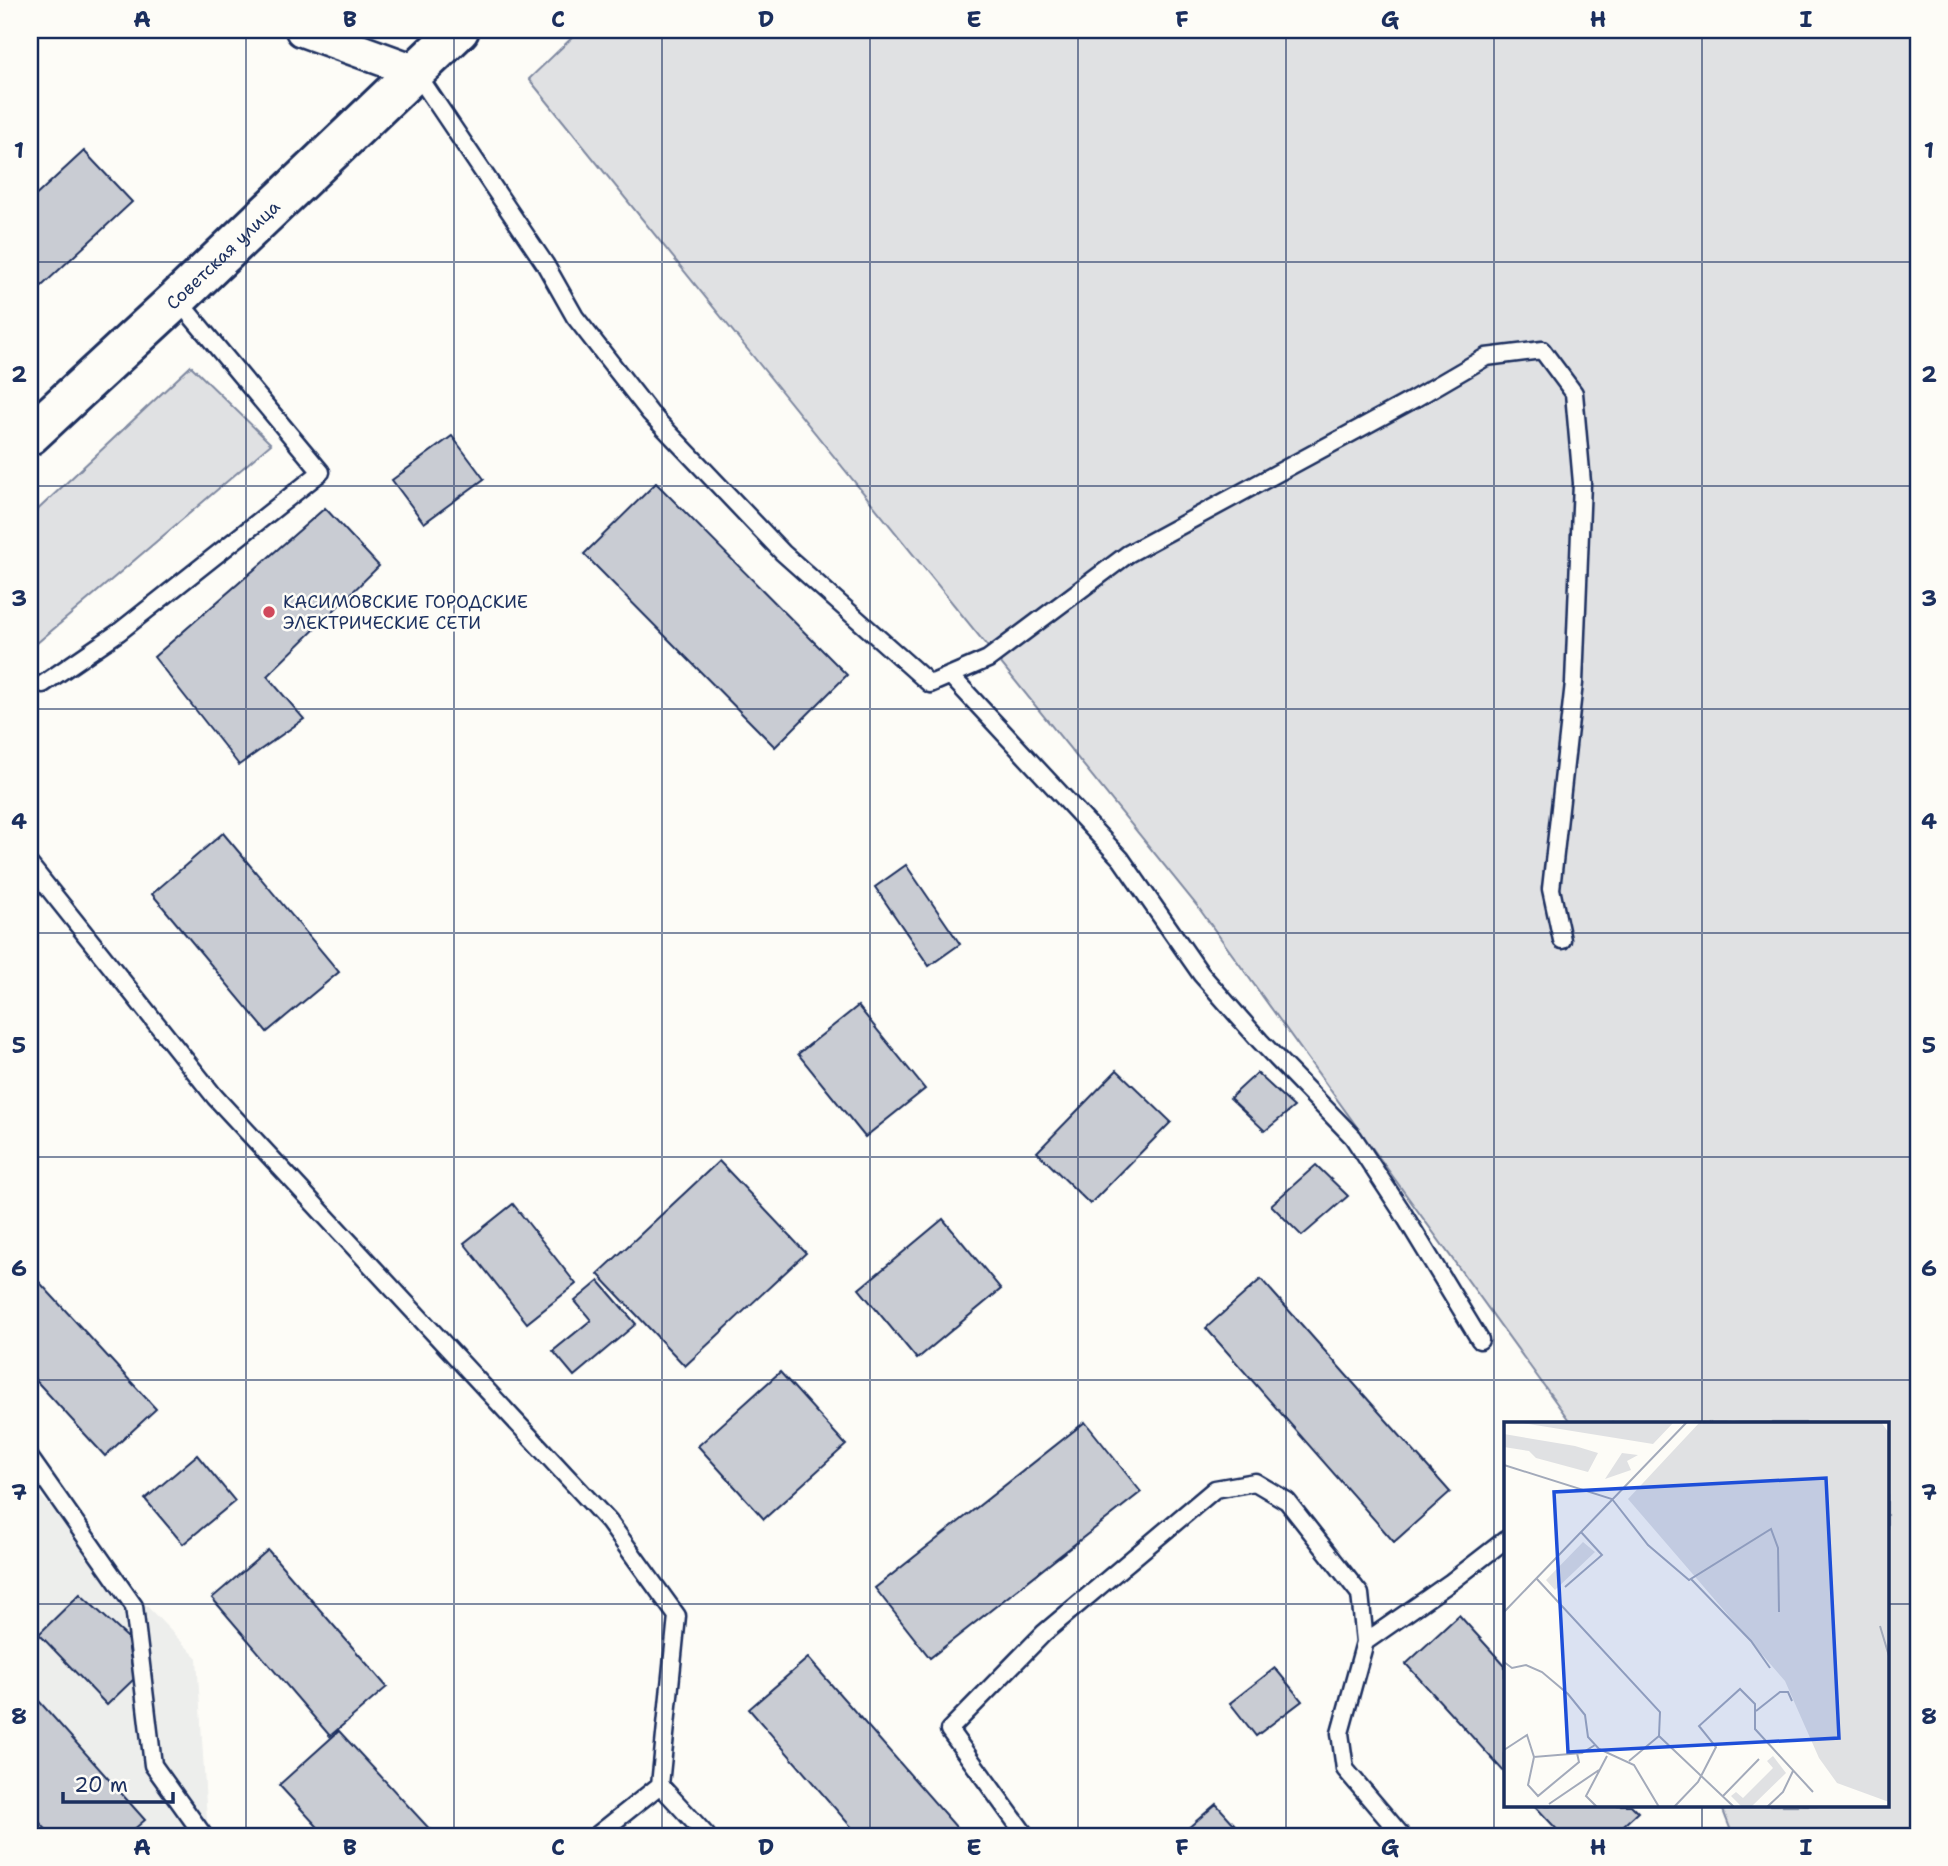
<svg xmlns="http://www.w3.org/2000/svg" width="1948" height="1866" font-family="'Shantell Sans',sans-serif">
	<style>
		.built { fill: #edeeec }
		.green { fill: #e0e1e3; stroke: #7e88a0; stroke-width: 2 }
		.building { fill: #c9ccd3; stroke: #1b2f5e; stroke-width: 2 }
		.lines { fill: none; stroke-linecap: round; stroke-linejoin: round }
		.service-casing { stroke: #1b2f5e; stroke-width: 21 }
		.minor-casing { stroke: #1b2f5e; stroke-width: 37 }
		.secondary-casing { stroke: #1b2f5e; stroke-width: 44 }
		.service { stroke: #fdfcf7; stroke-width: 16 }
		.minor { stroke: #fdfcf7; stroke-width: 32 }
		.secondary { stroke: #fdfcf7; stroke-width: 38 }
		.grid { fill: none; stroke: #1b2f5e; stroke-width: 2; stroke-opacity: 0.55 }
		.poi-dot { fill: #d1495b; stroke: #fdfcf7; stroke-width: 2.5 }
		.labels { text-anchor: middle; dominant-baseline: central; stroke-width: 5; stroke-linejoin: round; paint-order: stroke }
		.street-label { font-size: 18px; fill: #1b2f5e; stroke: #fdfcf7 }
		.poi-label { font-size: 18px; fill: #1b2f5e; stroke: #fdfcf7; text-anchor: start }
		.inset-road { fill: none; stroke: #a3aaba; stroke-width: 2 }
		.view { fill: #1d4ed8; fill-opacity: 0.15; stroke: #1d4ed8; stroke-width: 3.5 }
		.inset-edge { fill: none; stroke: #1b2f5e; stroke-width: 3.5 }
		.neatline { fill: none; stroke: #1b2f5e; stroke-width: 2.5 }
		.grid-label { font-size: 23px; text-anchor: middle; font-weight: bold; fill: #1b2f5e }
	</style>
	<rect width="100%" height="100%" fill="#fdfcf7"/>
	<filter id="ink" filterUnits="userSpaceOnUse"><feTurbulence type="fractalNoise" baseFrequency=".0143" numOctaves="2"/><feDisplacementMap in="SourceGraphic" scale="14" xChannelSelector="R" yChannelSelector="G"/><feConvolveMatrix kernelMatrix="1 2 1 2 8 2 1 2 1" color-interpolation-filters="sRGB"/></filter>
	<g filter="url(#ink)">
		<path class="built" d="M30,1485L197,1658L208,1836H30Z"/>
		<path class="green" d="M580,30H1918V1836H1733L1721,1805H1887V1423H1571L1198,907L529,79Z
			M191,366L271,444L30,649V517Z"/>
		<path class="building" d="M84,151L132,202L30,297V201Z
			M452,436L484,479L424,523L392,480Z
			M656,483L847,675L775,747L584,554Z
			M325,508L379,566L267,676L304,719L239,765L154,657Z
			M223,833L339,972L267,1032L152,894Z
			M906,865L960,944L929,966L875,887Z
			M858,1006L925,1089L865,1137L798,1054Z
			M1117,1070L1171,1122L1090,1204L1037,1152Z
			M1257,1073L1294,1107L1265,1131L1230,1098Z
			M719,1161L806,1253L685,1366L598,1274Z
			M1316,1165L1348,1196L1302,1236L1271,1205Z
			M513,1204L576,1284L527,1323L464,1243Z
			M943,1219L1001,1289L917,1359L859,1289Z
			M30,1272L156,1409L105,1456L30,1374Z
			M1261,1279L1450,1492L1394,1542L1206,1328Z
			M599,1281L636,1324L574,1376L553,1351L591,1320L575,1301Z
			M780,1372L846,1445L764,1519L698,1446Z
			M1085,1422L1141,1492L930,1658L875,1588Z
			M197,1455L235,1501L183,1544L145,1499Z
			M268,1550L387,1687L330,1736L212,1598Z
			M80,1594L127,1637L134,1679L107,1705L39,1634Z
			M1459,1615L1505,1666V1773L1406,1664Z
			M808,1658L964,1836H859L749,1709Z
			M1275,1668L1302,1701L1256,1736L1230,1703Z
			M30,1691L145,1820L126,1836H52L30,1812Z
			M339,1731L436,1836H326L279,1785Z
			M1216,1804L1245,1836H1179Z
			M1534,1805H1631L1638,1812L1612,1836H1563Z"/>
		<g class="lines">
			<defs>
				<path id="service" d="M415,71L545,264L575,317L650,413L783,553L930,684L988,659L1128,554L1414,399L1486,357L1542,350L1574,393L1582,483L1574,683L1551,889L1562,940
					M950,675L1121,859L1201,974L1260,1041L1353,1137L1401,1210L1480,1340
					M43,684L119,632L321,472L177,299
					M30,865L215,1097L609,1522L677,1616L660,1785L707,1836
					M30,1458L134,1606L153,1765L204,1836
					M1365,1642L1451,1582L1505,1540
					M596,1836L660,1785
					M1026,1836L949,1730L1044,1633L1215,1489L1255,1482L1287,1501L1360,1594L1365,1642L1340,1733L1345,1769L1402,1836"/>
				<path id="minor" d="M302,30L415,71"/>
				<g id="secondary">
					<path id="s1" d="M30,435L177,299L459,30"/>
				</g>
			</defs>
			<use href="#service" class="service-casing"/>
			<use href="#minor" class="minor-casing"/>
			<use href="#secondary" class="secondary-casing"/>
			<use href="#service" class="service"/>
			<use href="#minor" class="minor"/>
			<use href="#secondary" class="secondary"/>
		</g>
	</g>
	<path class="grid" d="M246,30V1836M454,30V1836M662,30V1836M870,30V1836M1078,30V1836M1286,30V1836M1494,30V1836M1702,30V1423M30,262H1918M30,486H1918M30,709H1918M30,933H1918M30,1157H1918M30,1380H1918M30,1604H1505M1887,1604H1918M1702,1805V1836"/>
	<circle class="poi-dot" cx="269" cy="612" r="7"/>
	<g class="labels">
		<g class="street-label">
			<text stroke="none"><textPath href="#s1" startOffset="264">Советская улица</textPath></text>
		</g>
		<g class="poi-label">
			<text x="283" y="602">КАСИМОВСКИЕ ГОРОДСКИЕ<tspan x="283" dy="21">ЭЛЕКТРИЧЕСКИЕ СЕТИ</tspan></text>
		</g>
	</g>
	<g transform="translate(1504 1422)">
		<rect width="385" height="385" fill="#fdfcf7"/>
		<path d="M12,0H170L149,22ZM196,0H377L385,11V380L333,361L315,336L281,259L124,77ZM0,12L71,24L94,31L84,50L32,36L25,29L0,25ZM118,31L134,33L123,39L127,48L101,57ZM79,120L91,130L51,168L42,158ZM269,334L282,351L247,385H238L227,374L232,370L239,376L269,346L263,339Z" fill="#e0e1e3"/>
		<path class="inset-road" d="M0,43L108,77L144,123L185,158L267,107L274,126L275,190M32,156L156,290L155,314L230,385M187,157L247,219L266,246M61,165L98,133L77,110M0,190L183,0M376,204L385,234M0,240L8,246L22,243L38,250L64,272L81,293L84,315L95,327L130,343L155,385M252,289L276,270H284L288,279M0,328L23,313L30,335L78,331L91,323M30,335L24,363L34,374L75,340L73,331M125,339L155,314M219,374L255,337M45,382L95,348M93,385L82,374L103,334M170,385L194,360L212,325L195,304L236,267L251,282V307L309,370M263,385L279,370L289,349"/>
		<path class="view" d="M322,56L335,316L64,330L50,70Z"/>
		<rect width="385" height="385" class="inset-edge"/>
	</g>
	<rect width="1948" height="1866" fill="none" stroke="#fdfcf7" stroke-width="77"/>
	<path d="M63 1792v10h110v-10" fill="none" stroke="#1b2f5e" stroke-width="3.5"/>
	<text x="74" y="1792" font-size="21" fill="#1b2f5e" stroke="#fdfcf7" stroke-width="5" paint-order="stroke">20 m</text>
	<rect x="38" y="38" width="1872" height="1790" class="neatline"/>
	<g class="grid-label">
		<text x="142" y="27">A</text>
		<text x="350" y="27">B</text>
		<text x="558" y="27">C</text>
		<text x="766" y="27">D</text>
		<text x="974" y="27">E</text>
		<text x="1182" y="27">F</text>
		<text x="1390" y="27">G</text>
		<text x="1598" y="27">H</text>
		<text x="1806" y="27">I</text>
		<text x="19" y="158">1</text>
		<text x="1929" y="158">1</text>
		<text x="19" y="382">2</text>
		<text x="1929" y="382">2</text>
		<text x="19" y="606">3</text>
		<text x="1929" y="606">3</text>
		<text x="19" y="829">4</text>
		<text x="1929" y="829">4</text>
		<text x="19" y="1053">5</text>
		<text x="1929" y="1053">5</text>
		<text x="19" y="1276">6</text>
		<text x="1929" y="1276">6</text>
		<text x="19" y="1500">7</text>
		<text x="1929" y="1500">7</text>
		<text x="19" y="1724">8</text>
		<text x="1929" y="1724">8</text>
		<text x="142" y="1855">A</text>
		<text x="350" y="1855">B</text>
		<text x="558" y="1855">C</text>
		<text x="766" y="1855">D</text>
		<text x="974" y="1855">E</text>
		<text x="1182" y="1855">F</text>
		<text x="1390" y="1855">G</text>
		<text x="1598" y="1855">H</text>
		<text x="1806" y="1855">I</text>
	</g>
</svg>
